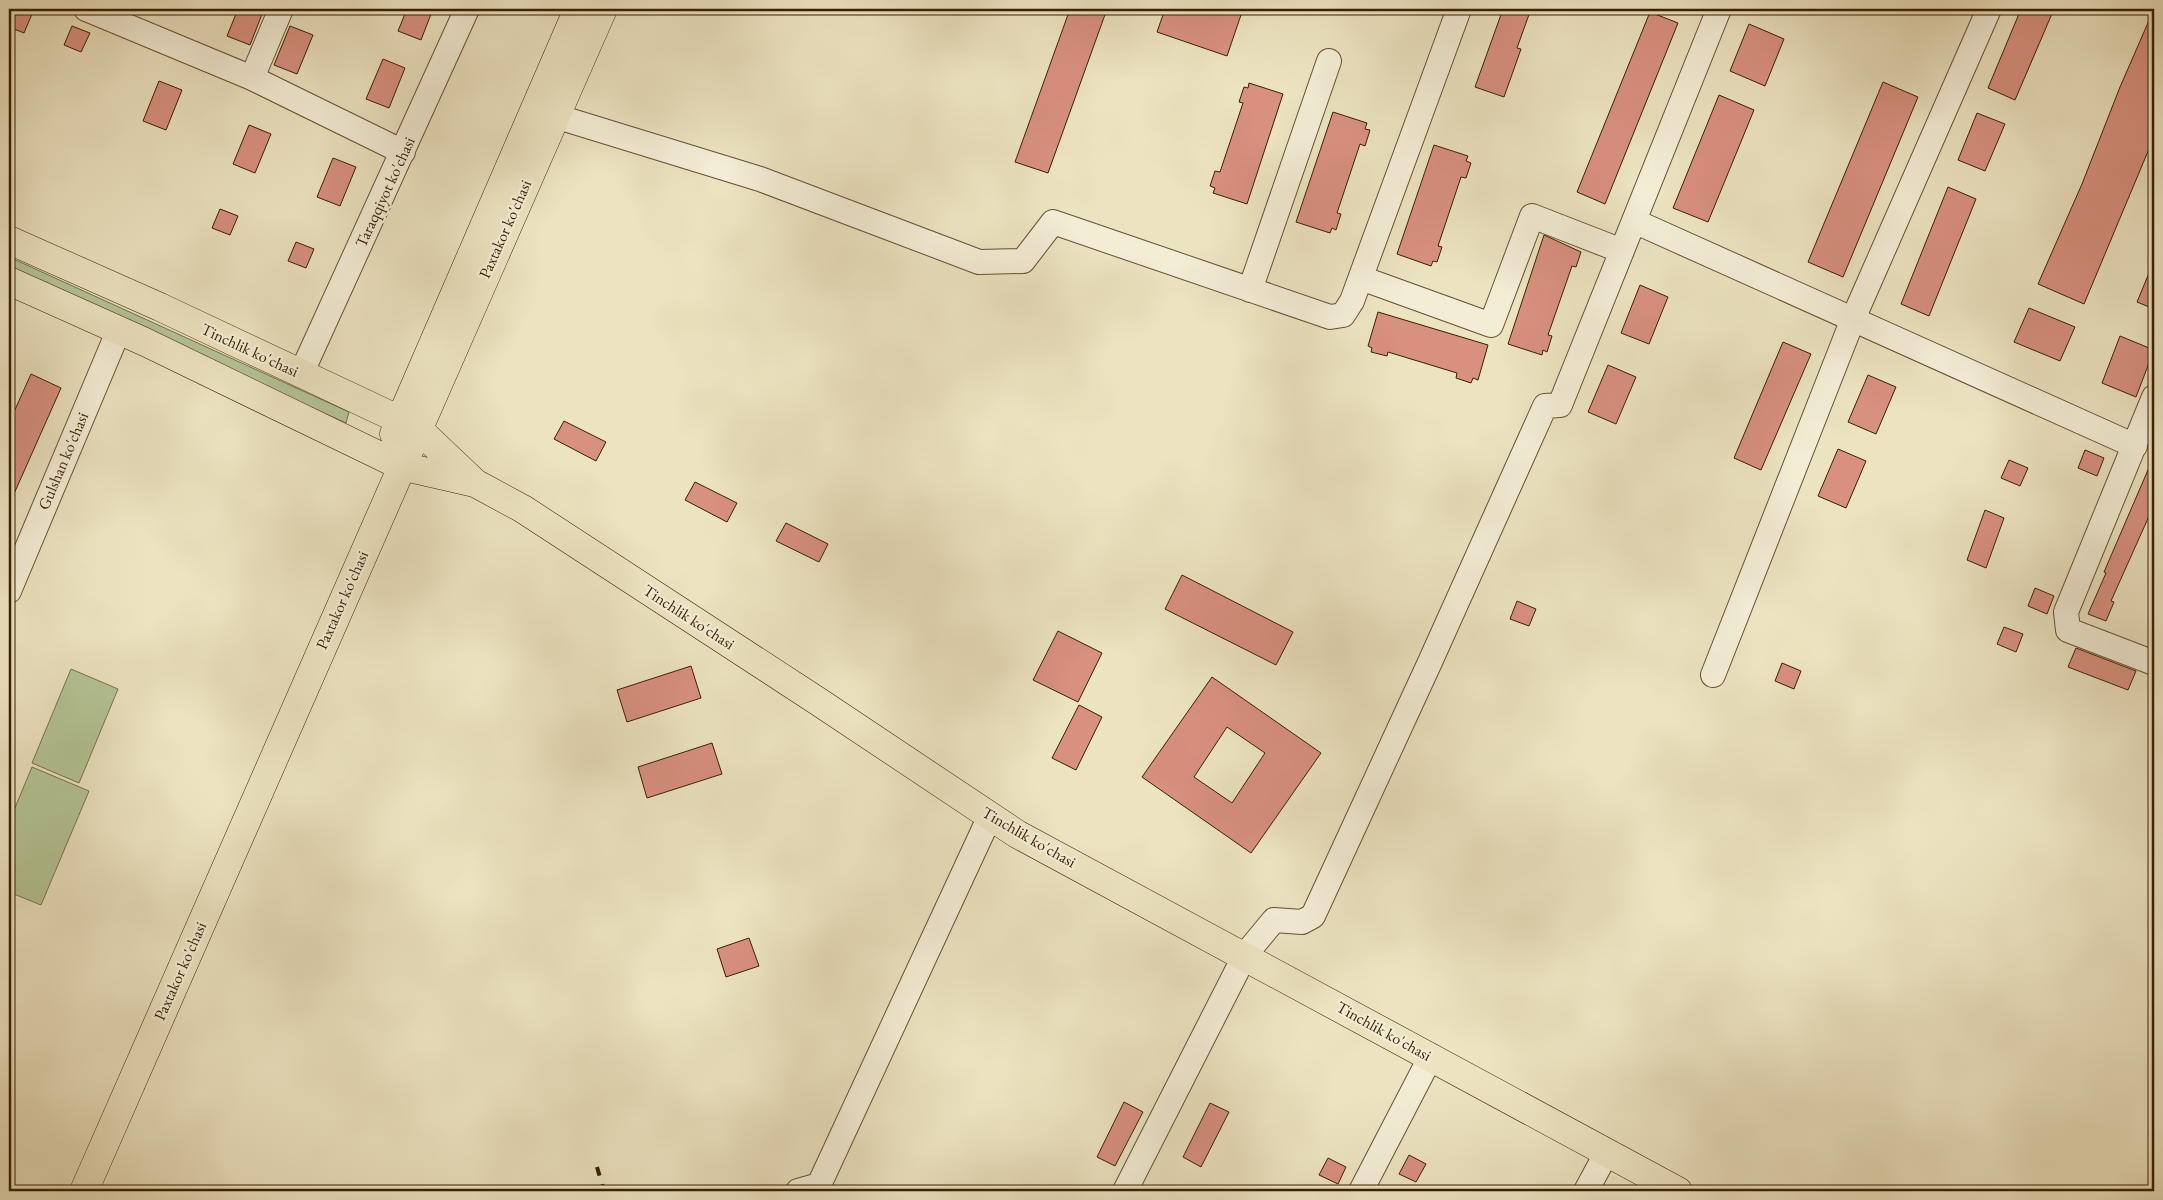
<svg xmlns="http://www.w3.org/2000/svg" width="2163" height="1200" font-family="'EB Garamond',serif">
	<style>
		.green { fill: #b4c495; stroke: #76724c }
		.building { fill: #d8907f; stroke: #391f02; fill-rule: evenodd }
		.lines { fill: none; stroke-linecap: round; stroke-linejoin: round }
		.minor-casing { stroke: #665032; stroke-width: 26 }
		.major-casing { stroke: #391f02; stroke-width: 29 }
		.minor { stroke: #f3edd6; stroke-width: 24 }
		.major { stroke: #ece3c0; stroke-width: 28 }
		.rail { stroke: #391f02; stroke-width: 4; stroke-dasharray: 9 9; stroke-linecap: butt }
		.labels { text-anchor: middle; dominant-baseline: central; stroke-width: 4.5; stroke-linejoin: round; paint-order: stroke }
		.street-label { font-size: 16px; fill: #391f02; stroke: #f3edd6 }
	</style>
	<rect width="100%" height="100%" fill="#ece3c0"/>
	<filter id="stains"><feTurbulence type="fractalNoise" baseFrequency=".004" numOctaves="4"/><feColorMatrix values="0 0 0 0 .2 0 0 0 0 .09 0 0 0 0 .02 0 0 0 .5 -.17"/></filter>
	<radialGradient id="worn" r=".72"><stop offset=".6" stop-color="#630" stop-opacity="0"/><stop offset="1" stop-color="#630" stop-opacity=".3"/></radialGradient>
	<path class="green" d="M9,257L349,412L346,423L9,271Z
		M71,669L118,689L79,783L32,763Z
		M32,767L89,791L41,905L9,892V822Z"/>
	<path class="building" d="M14,9H20L32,14L24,33L9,27V20Z
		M238,9H264L250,45L227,36Z
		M407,9H433L421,40L398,31Z
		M1070,9H1107L1048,173L1015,162Z
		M1165,9H1243L1227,56L1157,32Z
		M1503,9H1531L1517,48L1521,49L1504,97L1475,87Z
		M2021,9H2054L2015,100L1988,88Z
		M2154,9V137L2084,304L2038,284L2082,184L2120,87Z
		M1650,12L1678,23L1605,204L1577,192Z
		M1749,24L1784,39L1765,86L1730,71Z
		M72,26L90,33L81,52L64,45Z
		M290,26L313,35L297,74L274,65Z
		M383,59L405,68L389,108L366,99Z
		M159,81L182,90L166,130L143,121Z
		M1883,82L1918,97L1843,277L1808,262Z
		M1249,83L1283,94L1247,204L1213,193L1215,188L1210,186L1215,171L1220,172L1243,103L1239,102L1244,87L1248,88Z
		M1719,95L1754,110L1708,222L1673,208Z
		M1333,112L1367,123L1365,129L1370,130L1365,146L1360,144L1337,213L1341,214L1336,230L1332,228L1330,233L1296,222Z
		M1977,113L2005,124L1985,171L1958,160Z
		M249,125L271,134L255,173L233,164Z
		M1434,145L1468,156L1466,161L1471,163L1466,178L1461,177L1438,246L1442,247L1437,262L1433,261L1431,266L1397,254Z
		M333,158L356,167L340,206L317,197Z
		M1948,187L1976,199L1929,316L1901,304Z
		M220,209L238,216L230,235L212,228Z
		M1544,235L1581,252L1576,267L1572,266L1548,335L1552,336L1547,352L1543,350L1542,355L1508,344Z
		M296,242L314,249L306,268L288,261Z
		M2154,261V309L2137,302Z
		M1640,285L1668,297L1649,344L1621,333Z
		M2029,308L2075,327L2060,361L2014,342Z
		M1378,312L1488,345L1478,380L1473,378L1471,383L1456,378L1457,373L1388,352L1387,356L1371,352L1372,348L1368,346Z
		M2120,336L2154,350L2136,397L2102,383Z
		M1783,342L1811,354L1761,470L1734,458Z
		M1608,365L1636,377L1616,424L1588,412Z
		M31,374L61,388L9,505V423Z
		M1868,375L1896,387L1876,434L1848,422Z
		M564,421L606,442L596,461L554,439Z
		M1838,449L1866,461L1846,508L1818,496Z
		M2085,450L2104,458L2097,476L2078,468Z
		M2154,456V505L2111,601L2114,602L2106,621L2088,614L2106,573L2104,572Z
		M2009,460L2028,468L2020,486L2001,478Z
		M695,482L737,503L727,522L685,500Z
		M1985,510L2004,518L1986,568L1967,560Z
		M786,523L828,544L819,562L776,541Z
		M1182,575L1293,632L1276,665L1165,609Z
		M2035,588L2054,596L2047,614L2028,606Z
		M1517,601L1536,609L1529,626L1510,619Z
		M2004,627L2023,634L2016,652L1997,644Z
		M1058,631L1102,653L1078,702L1033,680Z
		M2076,648L2136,671L2128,690L2068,667Z
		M1782,663L1801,671L1794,689L1775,681Z
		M691,666L701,698L627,722L617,690Z
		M1212,677L1321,753L1251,853L1142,777ZM1227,727L1265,753L1232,803L1194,777Z
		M1079,705L1102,717L1076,770L1052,758Z
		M712,743L722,774L647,798L638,767Z
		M749,938L759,966L726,977L717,949Z
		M1124,1102L1143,1112L1115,1166L1097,1157Z
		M1210,1103L1229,1112L1201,1167L1183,1157Z
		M1409,1155L1426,1164L1416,1182L1399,1174Z
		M1328,1158L1346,1167L1338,1184L1319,1175Z"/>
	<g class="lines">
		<defs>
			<path id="minor" d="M86,9L252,78L403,152
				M252,78L281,9
				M555,116L760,179L979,262L1023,261L1053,222L1330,317L1343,315L1352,301L1459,9
				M1634,221L2135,446
				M1361,278L1491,325L1532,216L1622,251
				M1250,290L1329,61
				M301,374L467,9
				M2154,397L2066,612L2068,630L2154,663
				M9,591L118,332
				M1713,675L1853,319L1989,9
				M798,1191L819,1185L990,816
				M1125,1191L1245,955L1274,920L1302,922L1313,916L1430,662L1545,406L1560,405L1719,9
				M1361,1191L1431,1056
				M1586,1191L1607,1152"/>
			<path id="major" d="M9,240L160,307L417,428L475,483L523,509L819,702L1017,834L1678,1191
				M9,281L145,342L401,466L475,483
				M394,434L578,9
				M84,1191L603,9"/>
		</defs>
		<use href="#minor" class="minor-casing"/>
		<use href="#major" class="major-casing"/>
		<use href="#minor" class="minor"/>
		<use href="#major" class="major"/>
		<path class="rail" d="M597,1167L604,1191"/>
	</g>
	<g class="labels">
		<g class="street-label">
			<text transform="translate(385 192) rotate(-65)">Taraqqiyot ko'chasi</text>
			<text transform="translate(505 229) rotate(-66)">Paxtakor ko'chasi</text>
			<text transform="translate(250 350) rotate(25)">Tinchlik ko'chasi</text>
			<text transform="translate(63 461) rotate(-67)">Gulshan ko'chasi</text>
			<text transform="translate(342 600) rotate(-66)">Paxtakor ko'chasi</text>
			<text transform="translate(689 617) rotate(33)">Tinchlik ko'chasi</text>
			<text transform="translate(1029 837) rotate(30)">Tinchlik ko'chasi</text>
			<text transform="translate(180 971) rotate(-66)">Paxtakor ko'chasi</text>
			<text transform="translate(1384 1031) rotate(29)">Tinchlik ko'chasi</text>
		</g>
	</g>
	<rect width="2163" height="1200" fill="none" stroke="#ece3c0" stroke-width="30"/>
	<rect x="10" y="10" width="2143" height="1180" fill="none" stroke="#391f02" stroke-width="2.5"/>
	<rect x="15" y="15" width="2133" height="1170" fill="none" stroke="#391f02"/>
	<rect width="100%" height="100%" filter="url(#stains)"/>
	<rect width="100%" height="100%" fill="url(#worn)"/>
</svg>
